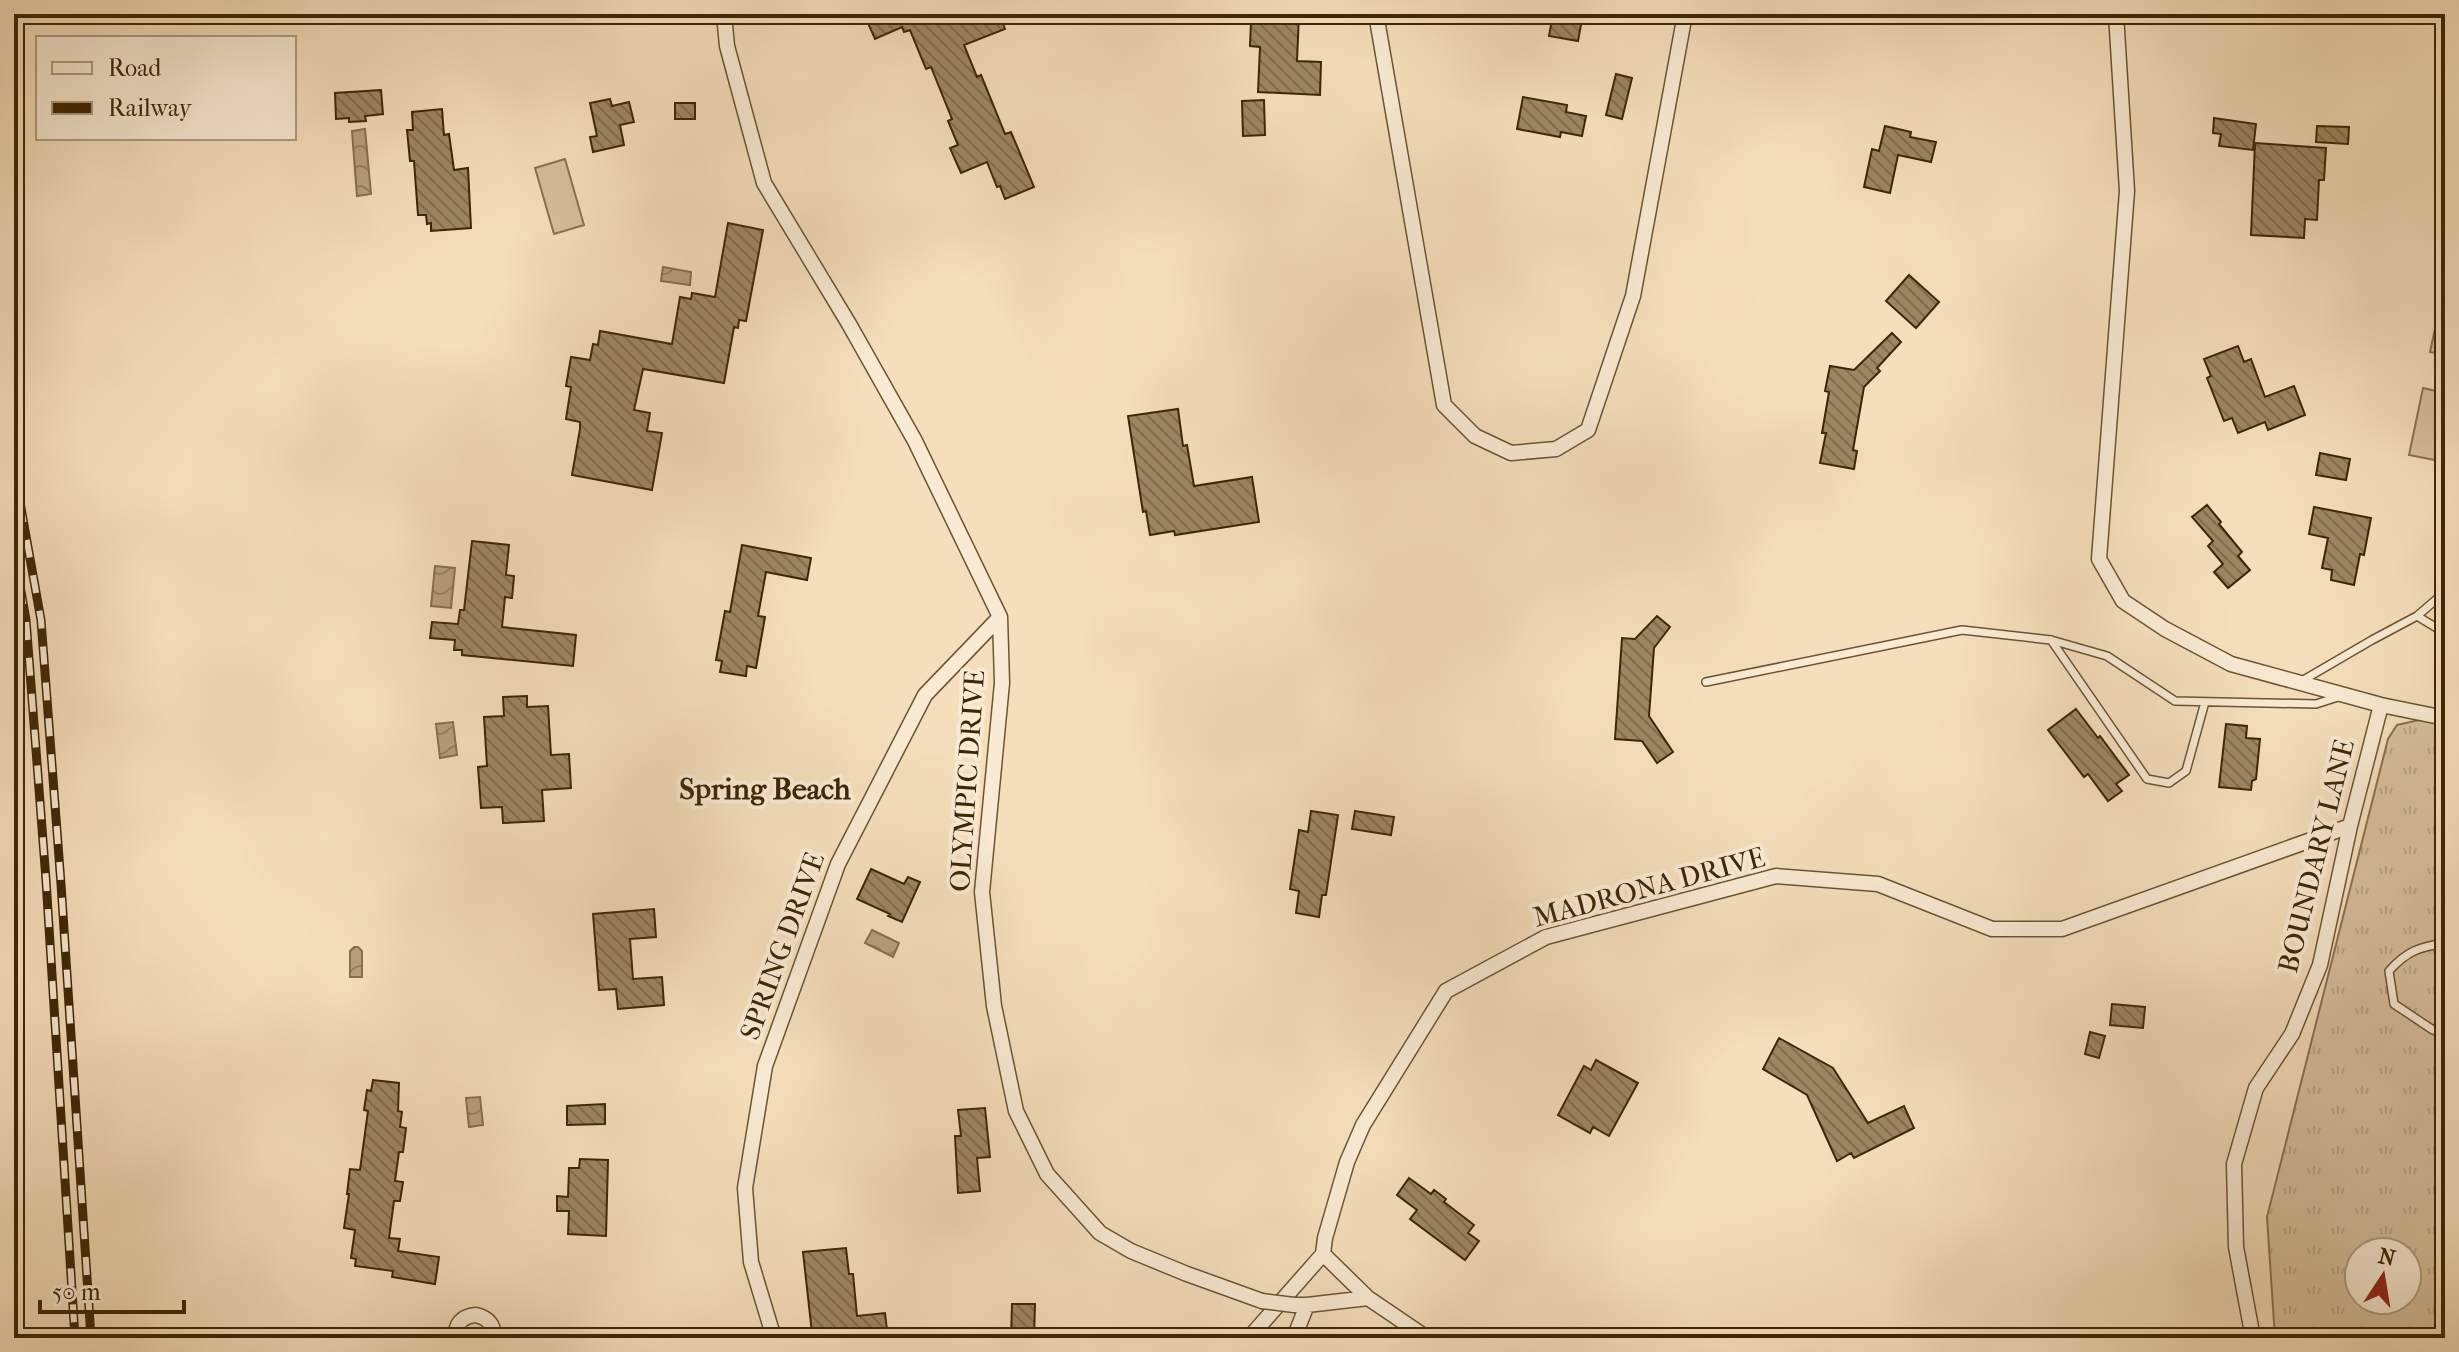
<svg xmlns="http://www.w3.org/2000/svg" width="2459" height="1352" font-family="'IM FELL French Canon',serif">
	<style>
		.grass { fill: url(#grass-tufts); stroke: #8a7250; stroke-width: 2; fill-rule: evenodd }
		.pitch { fill: #d6bf9c; stroke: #8a7250; stroke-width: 2 }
		.water { fill: url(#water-waves); stroke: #876f4d; stroke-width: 2 }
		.building { fill: url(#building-back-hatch); stroke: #3e2604; stroke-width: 2 }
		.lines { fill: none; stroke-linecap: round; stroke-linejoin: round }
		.service-casing { stroke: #6c5432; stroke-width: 10 }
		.minor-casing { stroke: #6c5432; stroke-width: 17 }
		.service { stroke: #f8ead3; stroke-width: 7 }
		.minor { stroke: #f8ead3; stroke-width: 14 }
		.rail-casing { stroke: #3e2604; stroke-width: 9 }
		.rail { stroke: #f8ead3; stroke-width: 6; stroke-dasharray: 18; stroke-linecap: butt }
		.minor-bridge-casing { stroke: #6c5432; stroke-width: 17; stroke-linecap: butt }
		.minor-bridge { stroke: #f8ead3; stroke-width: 14 }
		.labels { text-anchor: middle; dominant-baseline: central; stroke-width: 8; stroke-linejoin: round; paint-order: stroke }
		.street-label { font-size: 28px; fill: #3e2604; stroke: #f8ead3 }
		.neighbourhood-label { font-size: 30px; font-weight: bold; fill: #3e2604; stroke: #f8ead3 }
	</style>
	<defs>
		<pattern id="grass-tufts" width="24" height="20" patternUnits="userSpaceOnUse" patternTransform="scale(2)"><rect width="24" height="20" fill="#d6bf9c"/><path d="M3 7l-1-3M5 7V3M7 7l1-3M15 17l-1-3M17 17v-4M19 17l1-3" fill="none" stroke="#b9a485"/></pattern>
		<pattern id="water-waves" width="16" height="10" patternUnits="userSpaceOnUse" patternTransform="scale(2)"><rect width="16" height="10" fill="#b79f7d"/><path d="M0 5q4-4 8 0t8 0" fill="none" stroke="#968164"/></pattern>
		<pattern id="building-back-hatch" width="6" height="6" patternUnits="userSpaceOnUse" patternTransform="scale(2)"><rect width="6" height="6" fill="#9d8663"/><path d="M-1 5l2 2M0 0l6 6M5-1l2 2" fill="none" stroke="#816d4f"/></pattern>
	</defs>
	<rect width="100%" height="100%" fill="#f5debb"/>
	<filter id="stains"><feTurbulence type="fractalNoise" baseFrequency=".0025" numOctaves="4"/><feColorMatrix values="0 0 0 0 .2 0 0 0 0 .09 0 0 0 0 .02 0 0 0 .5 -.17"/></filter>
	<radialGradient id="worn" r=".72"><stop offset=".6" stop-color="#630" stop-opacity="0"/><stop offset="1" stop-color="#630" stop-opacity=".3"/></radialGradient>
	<path class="grass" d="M2419,720L2445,721V1338H2275L2267,1217L2388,739L2397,725ZM2359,1252H2407V1300H2359Z"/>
	<path class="pitch" d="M565,159L584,225L554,234L535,168Z
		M2444,286H2445V355L2430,352Z
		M2423,388L2445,393V434L2440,461L2409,455Z"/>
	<path class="water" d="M365,129L371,194L357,196L352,131Z
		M663,267L691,272L690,285L661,281Z
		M435,566L455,568L451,608L431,606Z
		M453,722L457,755L440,758L436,724Z
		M872,930L899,943L893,957L865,943Z
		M354,947H358L362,951V977H350V951Z
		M480,1097L483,1125L469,1127L466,1098Z
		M14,1197L23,1338H14Z"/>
	<path class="building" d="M864,14H999L1005,29L964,45L977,77L981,75L1005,134L1011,132L1034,187L1005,199L1000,186L997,187L987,162L961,173L950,148L958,145L948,121L952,119L931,67L926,69L910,30L904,32L902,27L875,39Z
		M1273,14H1299L1297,61L1321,62L1320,95L1258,92L1260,47L1250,46L1251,22L1273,23Z
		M1553,14L1567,16V14H1583L1578,41L1549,36Z
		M1616,74L1632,78L1622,119L1606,115Z
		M381,90L383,114L365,116L366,121L349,122V118L336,119L335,93Z
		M1523,97L1567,105L1566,112L1586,116L1582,136L1561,132L1560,137L1517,129Z
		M610,99L612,106L629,102L634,122L620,125L624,145L593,152L590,137L597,136L590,103Z
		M1264,100L1265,135L1243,136L1242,101Z
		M675,103H695V119H675Z
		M442,109L444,135L449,134L454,170L468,168L471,228L431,231V223L427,224L426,215H418L414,161H410L407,130H413L412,112Z
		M2214,118L2256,124L2253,150L2219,146L2221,134L2213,133Z
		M1885,126L1911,132L1910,137L1936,142L1931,162L1898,155L1890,193L1864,187L1872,149L1879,151Z
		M2317,126L2349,127L2348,144L2316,142Z
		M2255,143L2326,148L2324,180H2319L2317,220L2305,219L2304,238L2251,235Z
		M728,223L763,230L746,321L739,320L738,328L734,327L724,383L643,369L634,410L650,413L647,431L662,433L652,490L572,475L580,429V422L566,419L571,387L566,386L571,357L590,360L593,344L598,345L600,331L672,344L680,297L691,299L692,293L715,297Z
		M1909,275L1939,302L1916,328L1886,301Z
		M1892,333L1901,342L1877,368L1880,371L1864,387L1853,450L1857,451L1854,469L1820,463L1826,433H1822L1829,392L1825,391L1830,366L1854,370Z
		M2238,346L2244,362L2251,359L2265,397L2294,386L2305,415L2268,430L2265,422L2238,433L2232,418L2224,421L2207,378L2211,376L2204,359Z
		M1178,409L1183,446L1187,445L1194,486L1252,477L1259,522L1175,535L1174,531L1150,535L1146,511L1143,512L1128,416Z
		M2320,453L2350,459L2346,480L2316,475Z
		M2207,505L2221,522L2219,524L2242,552L2238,556L2250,570L2228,588L2214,572L2223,564L2208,546L2213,541L2192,517Z
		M2314,507L2371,518L2364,555L2360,554L2354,585L2331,580L2332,570L2322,568L2328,538L2309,534Z
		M472,541L509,545L506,575L514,576L512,598L505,597L502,627L576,635L573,666L462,655V650H454L455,640L430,638L432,622L458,624L460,610H464Z
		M742,545L811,558L807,580L766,572L758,616L765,617L756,668L747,666L746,676L720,672L722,661L716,660L725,611L730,612Z
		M1657,616L1670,627L1654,648L1649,716L1673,752L1657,763L1642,741L1615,739L1622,638L1635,639Z
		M527,696V707L548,706L551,755L569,754L571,788L542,790L544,821L503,823L502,807L481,808L478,767L487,766L484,717L504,716L503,697Z
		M2076,709L2098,738L2100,736L2129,775L2116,784L2122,791L2108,801L2088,774L2084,777L2048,730Z
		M2226,724L2247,726L2246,738L2260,739L2256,779L2252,781L2251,790L2219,787Z
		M1311,811L1338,815L1326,895H1322L1319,917L1296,913L1299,891L1290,889L1299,830L1308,832Z
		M1355,811L1394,817L1391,835L1352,829Z
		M871,869L904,884L908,877L920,882L902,922L888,916L890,914L857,899Z
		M654,909L656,937L630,939L633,979L662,977L664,1005L618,1009L616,989L599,990L593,914Z
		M2112,1004L2145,1007L2143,1028L2110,1025Z
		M2090,1032L2105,1036L2099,1058L2085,1054Z
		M1779,1038L1833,1068L1868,1123L1904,1106L1914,1128L1854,1158L1851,1153L1837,1161L1807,1095L1763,1069Z
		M1596,1060L1638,1083L1609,1136L1593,1127L1590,1133L1558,1115L1584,1066L1591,1070Z
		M373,1080L399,1083L398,1111L402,1112L400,1127L406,1128L403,1152H399L395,1181L403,1182L400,1201H394L389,1238L400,1239L398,1251L439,1257L435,1284L392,1277L393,1271L355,1266L356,1259L351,1258L355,1230L344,1228L349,1194H347L350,1169L360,1170L368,1111L364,1110L367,1090L371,1091Z
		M605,1104V1124L567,1125V1106Z
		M985,1108L990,1157L977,1158L980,1191L958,1193L955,1136H961L958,1110Z
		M580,1159L608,1160L606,1236L568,1234L569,1211H557V1196L568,1197L569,1168H579Z
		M1409,1178L1431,1194L1434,1190L1446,1199L1444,1202L1474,1225L1468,1233L1479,1241L1465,1260L1410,1219L1417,1210L1397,1195Z
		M846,1248L849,1274H853L857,1316L885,1313L888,1338H825L824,1331L812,1333L803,1252Z
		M1012,1304H1035L1034,1338H1011Z"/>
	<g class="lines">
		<defs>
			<path id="service" d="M2417,616L2445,633
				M2051,640L2147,779L2169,783L2186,771L2205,702
				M1706,682L1962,630L2051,640L2107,656L2175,701L2316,704L2341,696
				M2300,682L2372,640L2417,616L2445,592
				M2445,943C2419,947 2407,951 2389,971L2394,1004L2433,1030L2445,1034"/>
			<path id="minor" d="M724,14L727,46L764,183L849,324L915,441L1000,617L1002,683L982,892L994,1006L1016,1111L1047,1174L1100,1233L1131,1251L1187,1274L1262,1301
				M1376,14L1444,405L1475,436L1511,453L1556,449L1588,430L1633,296L1685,14
				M2116,14L2127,191L2099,559L2123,601L2165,629L2231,664L2381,705L2445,718
				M1368,1298L1323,1254L1325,1238L1347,1162L1363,1125L1446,991L1546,937L1776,876L1878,884L1992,929H2062L2350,826
				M1294,1305H1307L1368,1298L1427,1338
				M456,1338C455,1324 462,1316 476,1315C488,1318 495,1325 493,1338
				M774,1338L751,1262L745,1188L765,1066L838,864L925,695L1000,617
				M1249,1338L1323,1254
				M1294,1338L1307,1305
				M2253,1338L2236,1247L2234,1164L2256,1088L2292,1034L2320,965L2350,826L2381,705"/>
		</defs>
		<use href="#service" class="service-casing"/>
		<use href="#minor" class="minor-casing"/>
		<use href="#service" class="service"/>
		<use href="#minor" class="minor"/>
		<defs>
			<path id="rail" d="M14,469L41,620L61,884L91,1338
				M14,551L26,620L46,880L75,1338"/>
		</defs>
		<use href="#rail" class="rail-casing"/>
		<use href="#rail" class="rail"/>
		<defs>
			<path id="minor-bridge" d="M1262,1301L1294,1305"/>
		</defs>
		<use href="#minor-bridge" class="minor-bridge-casing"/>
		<use href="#minor-bridge" class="minor-bridge"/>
	</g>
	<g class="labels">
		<g class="street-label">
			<text transform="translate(967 781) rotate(-86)">OLYMPIC DRIVE</text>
			<text transform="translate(2316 856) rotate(-76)">BOUNDARY LANE</text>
			<text transform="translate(1649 887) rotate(-15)">MADRONA DRIVE</text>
			<text transform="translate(782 946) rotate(-70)">SPRING DRIVE</text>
		</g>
		<g class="neighbourhood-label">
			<text x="765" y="789">Spring Beach</text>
		</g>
	</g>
	<rect width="2459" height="1352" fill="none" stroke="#f5debb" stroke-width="48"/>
	<rect x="16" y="16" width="2427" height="1320" fill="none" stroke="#3e2604" stroke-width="4"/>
	<rect x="24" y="24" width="2411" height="1304" fill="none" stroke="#3e2604" stroke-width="2"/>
	<rect x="36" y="36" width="260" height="104" fill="#f8ead3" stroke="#ae9c80" stroke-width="2"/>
	<rect x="52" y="62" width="40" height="12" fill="#f8ead3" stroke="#ae9c80" stroke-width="2"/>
	<text x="108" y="76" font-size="24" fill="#3e2604">Road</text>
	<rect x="52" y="102" width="40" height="12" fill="#3e2604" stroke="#ae9c80" stroke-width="2"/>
	<text x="108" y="116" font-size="24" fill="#3e2604">Railway</text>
	<g transform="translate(2383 1276) rotate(12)"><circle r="38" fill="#f8ead3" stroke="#ae9c80" stroke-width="2"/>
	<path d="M0-6L14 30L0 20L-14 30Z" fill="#8f2418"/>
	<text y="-12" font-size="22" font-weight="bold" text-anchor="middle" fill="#3e2604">N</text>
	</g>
	<path d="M40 1300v12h144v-12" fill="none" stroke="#3e2604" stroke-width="4"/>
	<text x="52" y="1300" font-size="24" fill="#3e2604" stroke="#f8ead3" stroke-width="6" paint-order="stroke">50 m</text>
	<rect width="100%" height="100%" filter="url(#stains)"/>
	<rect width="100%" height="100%" fill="url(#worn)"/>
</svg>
